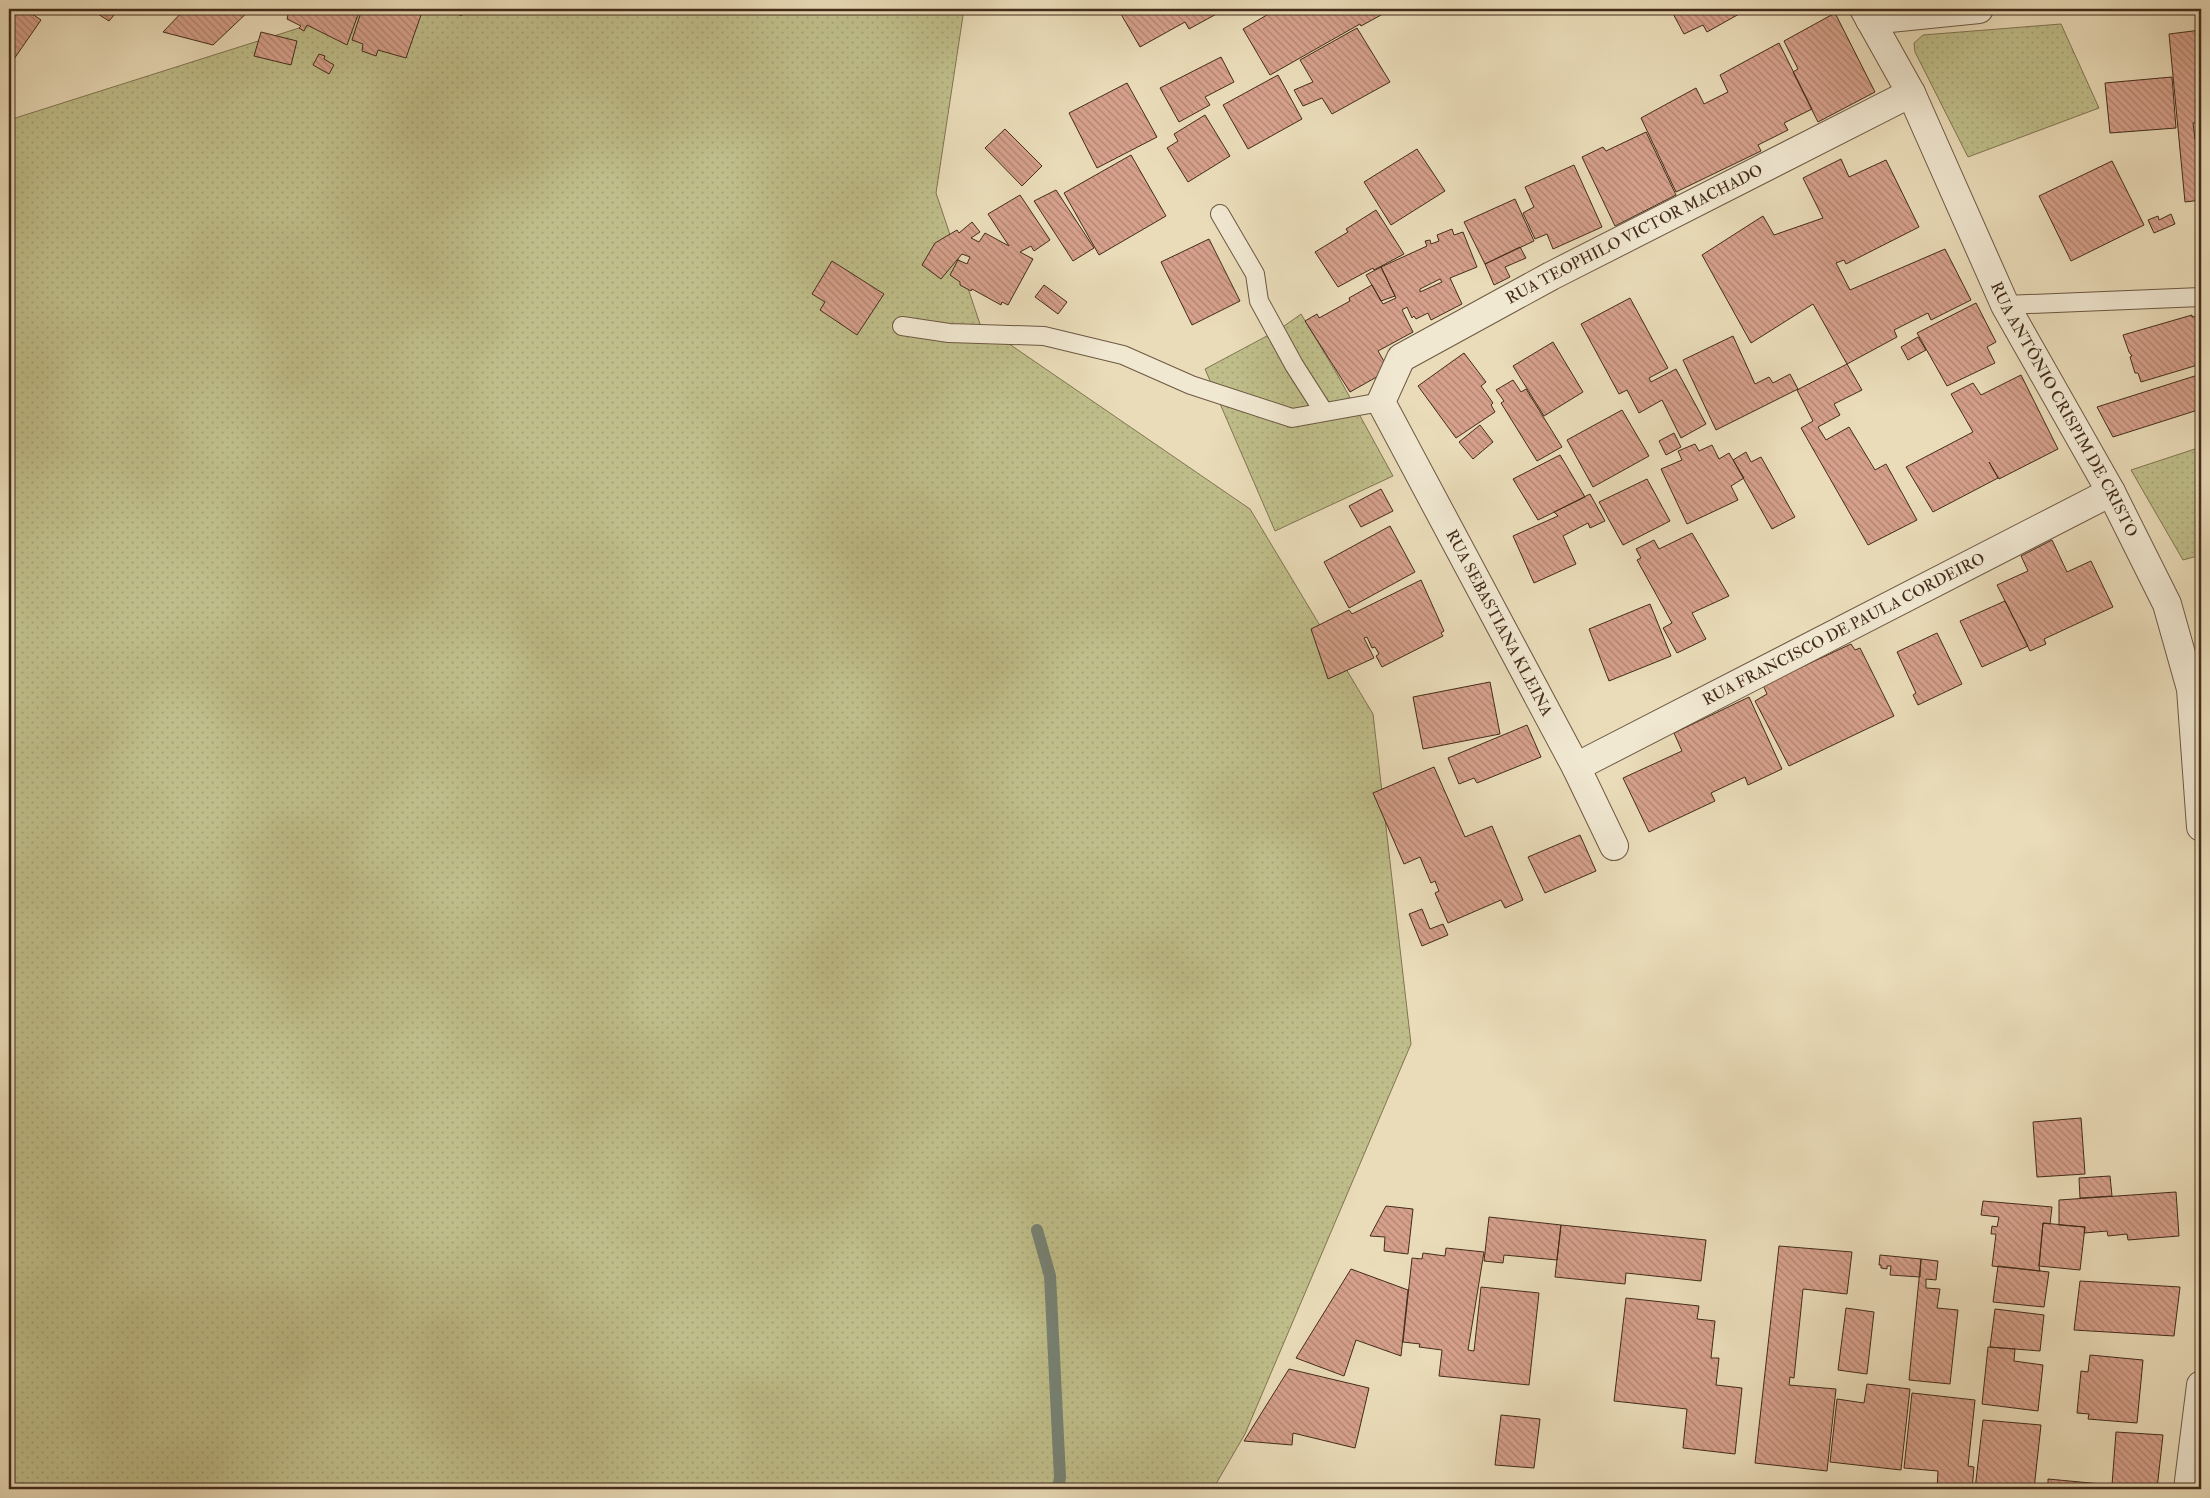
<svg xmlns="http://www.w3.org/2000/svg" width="2210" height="1498" font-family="'IM FELL Double Pica',serif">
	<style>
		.grass { fill: url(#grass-dots); stroke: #817552 }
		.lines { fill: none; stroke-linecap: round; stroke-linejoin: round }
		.stream { stroke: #768274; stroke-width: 12 }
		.building { fill: url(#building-back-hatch); stroke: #432c1a; fill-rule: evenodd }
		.service-casing { stroke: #6d5842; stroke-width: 20 }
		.minor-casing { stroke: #6d5842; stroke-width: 30 }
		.service { stroke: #f1e8d2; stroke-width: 18 }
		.minor { stroke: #f1e8d2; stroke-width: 28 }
		.labels { text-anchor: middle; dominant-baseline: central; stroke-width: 4; stroke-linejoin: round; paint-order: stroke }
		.street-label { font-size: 16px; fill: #432c1a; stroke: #f1e8d2 }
	</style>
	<defs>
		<pattern id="grass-dots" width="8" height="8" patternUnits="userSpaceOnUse" patternTransform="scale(1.25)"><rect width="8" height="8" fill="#bfbe8a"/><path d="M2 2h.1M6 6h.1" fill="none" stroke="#a5a376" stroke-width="1.8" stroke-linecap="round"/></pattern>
		<pattern id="building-back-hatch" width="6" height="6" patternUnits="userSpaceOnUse" patternTransform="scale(1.25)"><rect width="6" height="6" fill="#d6a08b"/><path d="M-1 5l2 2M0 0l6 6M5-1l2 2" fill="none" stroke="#af8371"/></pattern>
	</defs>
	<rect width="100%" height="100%" fill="#eadcb9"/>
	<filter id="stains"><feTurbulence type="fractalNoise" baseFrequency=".004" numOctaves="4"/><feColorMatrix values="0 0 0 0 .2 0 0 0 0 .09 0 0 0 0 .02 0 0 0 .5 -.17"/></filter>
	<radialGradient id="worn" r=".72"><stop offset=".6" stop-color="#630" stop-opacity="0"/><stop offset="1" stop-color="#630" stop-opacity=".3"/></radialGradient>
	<path class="grass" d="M359,9H964L936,193L980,324L1250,509L1373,714L1411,1044L1245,1434L1213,1489H9V120Z
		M2061,24L2099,108L1968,157L1915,52L1914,43L1923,35Z
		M1301,314L1337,374L1393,476L1275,531L1205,369L1280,329Z
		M2201,447V555L2183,560L2131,470Z"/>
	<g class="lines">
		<path class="stream" d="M1037,1230L1050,1276L1060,1477L1058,1489"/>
	</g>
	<path class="building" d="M17,9H25L41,20L14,59L9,55V21Z
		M90,9H119L109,21Z
		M185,9H251L213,45L163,32Z
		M274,9H360L347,45L307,25L304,31L299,28L301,26L287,19L288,15Z
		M362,9H404L421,15L406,58L378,50L376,56L362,51L363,44L352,40Z
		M451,9H467L461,16Z
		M1118,9H1221L1222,11L1189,29L1185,22L1140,47Z
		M1271,9H1392L1361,26L1360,24L1270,75L1243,29L1272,12Z
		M1673,9H1748L1707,32L1703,25L1684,34L1671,10Z
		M1835,13L1875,92L1818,122L1793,72L1798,69L1784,41Z
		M1357,28L1390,82L1332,114L1322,98L1303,106L1294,90L1313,82L1300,60Z
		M2201,30V123H2193L2195,139L2201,138V200L2185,202L2169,34Z
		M261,32L297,41L291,65L254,56Z
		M1779,43L1812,109L1784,123L1788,130L1758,145L1761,151L1676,192L1641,118L1696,88L1704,104L1728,92L1720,75Z
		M319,54L325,56L324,59L334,65L329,74L313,65Z
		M1221,57L1234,82L1205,97L1210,105L1179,122L1160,88Z
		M1278,75L1302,119L1248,149L1223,105Z
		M2172,77L2176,128L2110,133L2105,83Z
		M1127,83L1157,137L1097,168L1069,113Z
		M1205,115L1230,156L1188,182L1167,148L1178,141L1174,134Z
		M1005,129L1042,166L1022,186L985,148Z
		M1646,132L1676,195L1615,226L1582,157L1603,147L1606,151Z
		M1417,149L1445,191L1391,225L1364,182Z
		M1131,155L1166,216L1099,255L1064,193Z
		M1841,159L1849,177L1886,160L1919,227L1846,264L1844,260L1836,263L1850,290L1945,249L1971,300L1931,320L1928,313L1894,330L1897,337L1847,364L1813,304L1751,343L1702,255L1763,216L1774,235L1823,218L1803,178Z
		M2112,161L2144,225L2071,261L2039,196Z
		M1574,165L1602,227L1553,249L1547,234L1535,239L1523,213L1534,207L1525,187Z
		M1056,190L1094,248L1073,261L1034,201Z
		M1020,195L1050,240L1034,251L1031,246L1020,252L1033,259L1008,305L1002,302L1001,305L972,289L971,291L960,285V282L950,275L958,260L967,264L970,257L962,254L941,279L922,265L935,243L957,230L959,233L972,222L980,232L971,238L979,242L985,233L1009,246L988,214Z
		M1515,199L1534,241L1485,264L1464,222Z
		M1376,210L1404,254L1374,270L1373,268L1338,287L1315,252L1348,232L1346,229Z
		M2171,214L2175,224L2154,233L2148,220L2158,216L2159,220Z
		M1452,229L1454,235L1463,232L1477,267L1450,278L1462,304L1431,320L1428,313L1416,319L1414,316L1412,318L1407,307L1402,310L1413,332L1378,351L1389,370L1350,392L1305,321L1317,314L1319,318L1350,301L1349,298L1372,285L1383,304L1396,298L1381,267L1427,246L1425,241L1430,240L1431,244L1439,241L1437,235ZM1440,279L1442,282L1420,292V289Z
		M1209,239L1240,301L1192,325L1161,262Z
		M1520,247L1526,258L1505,267L1510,277L1494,285L1485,264Z
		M832,261L884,294L857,335L820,310L825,302L812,294Z
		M1381,267L1395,296L1381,301L1366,275Z
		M1044,285L1067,302L1058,314L1035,297Z
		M1630,298L1668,368L1649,378L1651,382L1676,369L1706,424L1681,438L1662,400L1639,413L1627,390L1619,394L1581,324Z
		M1976,303L1996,342L1987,347L1995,363L1947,386L1917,333Z
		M2192,315V317L2198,316L2201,325V364L2141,382L2138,373H2135L2130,357L2132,356L2129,352L2123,335Z
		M1733,336L1755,384L1769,377L1773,383L1790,374L1798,389L1716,430L1683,360Z
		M1918,337L1926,350L1908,360L1901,347Z
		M1553,342L1583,392L1544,416L1513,366Z
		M1464,353L1486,382L1481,386L1493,403L1491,405L1495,412L1456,438L1418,386Z
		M1847,364L1862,390L1834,404L1840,415L1818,427L1826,440L1849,427L1875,470L1886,464L1917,520L1868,545L1801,428L1813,421L1797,390Z
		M2201,374V409L2113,437L2097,407Z
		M2021,375L2058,449L1999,479L1989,462L1998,478L1933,512L1906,467L1973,432L1951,394L1973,383L1981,395Z
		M1513,380L1521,392L1526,389L1562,447L1537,461L1501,403L1504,401L1496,390Z
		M1622,410L1649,456L1593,487L1567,440Z
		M1480,425L1493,442L1473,459L1459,442Z
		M1674,433L1681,447L1666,455L1659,441Z
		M1695,444L1699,451L1712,445L1719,459L1729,453L1744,478L1731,486L1738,500L1687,524L1661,469L1682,460L1678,451Z
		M1746,452L1751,462L1761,457L1795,517L1772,529L1733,460Z
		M1560,455L1585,497L1538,520L1513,479Z
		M1647,479L1670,521L1623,545L1599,502Z
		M1381,489L1393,511L1361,527L1349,506Z
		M1590,494L1605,521L1590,528L1588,523L1563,536L1576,564L1534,583L1513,536L1558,516L1554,512Z
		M1390,526L1415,572L1349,608L1324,562Z
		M1692,533L1729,596L1692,613L1706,639L1677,653L1663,628L1672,623L1637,560L1641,558L1636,549L1654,540L1659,549Z
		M2052,540L2067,572L2091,561L2113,607L2044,639L2046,644L2030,651L1997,585L2028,571L2021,556Z
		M1421,580L1444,631L1441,633L1443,636L1382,667L1376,656L1379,654L1375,647L1372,648L1367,637L1364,638L1374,658L1328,679L1311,629L1349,610L1352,614Z
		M2005,601L2028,646L1982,667L1960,621Z
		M1650,604L1671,656L1609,681L1589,629Z
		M1937,633L1962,684L1918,705L1913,695L1916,693L1897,652Z
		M1851,644L1855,650L1860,648L1894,716L1789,766L1755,701L1767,694L1763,685Z
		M1490,682L1500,734L1423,749L1413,697Z
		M1749,697L1782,769L1748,785L1745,777L1711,793L1715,801L1649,832L1623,778L1682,751L1674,733Z
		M1527,725L1541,757L1477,783L1474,778L1459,784L1448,758Z
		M1434,767L1465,837L1492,826L1523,900L1505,908L1501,900L1448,923L1435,893L1439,891L1435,881L1431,883L1420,857L1404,864L1373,793Z
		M1580,835L1596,871L1545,893L1528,857Z
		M1422,909L1430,929L1443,924L1448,935L1422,946L1409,914Z
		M2081,1118L2085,1174L2037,1177L2033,1122Z
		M2110,1176L2112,1196L2080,1198L2079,1178Z
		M2176,1192L2179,1236L2128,1240L2127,1234L2108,1236L2107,1231L2084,1233L2085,1227L2059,1225V1200Z
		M1983,1201L2052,1207L2050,1224L2043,1223L2039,1266L2040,1271L1992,1266L1996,1234H1991L1992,1226L1997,1227L1999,1217L1981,1215Z
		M1386,1206L1413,1209L1408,1254L1384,1251L1385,1237L1370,1236Z
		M1489,1217L1561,1225L1557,1260L1504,1255L1503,1263L1484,1261Z
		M2043,1223L2085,1227L2080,1270L2039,1266Z
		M1561,1225L1706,1240L1701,1281L1626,1273L1625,1284L1555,1277Z
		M1779,1246L1852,1252L1847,1294L1803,1289L1794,1378L1790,1377L1789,1385L1836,1389L1827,1471L1755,1463Z
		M1446,1248L1484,1252L1468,1350L1474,1351L1481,1287L1539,1293L1529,1385L1439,1376L1442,1350L1419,1347L1420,1344L1403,1342L1412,1258L1422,1259L1423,1253L1445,1256Z
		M1880,1255L1921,1259L1920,1277L1890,1275L1891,1266H1887V1269L1881,1268V1265H1879Z
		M1921,1259L1938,1261L1936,1280L1926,1279V1288L1940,1289L1937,1308L1958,1310L1950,1384L1909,1380Z
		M1998,1266L2049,1272L2044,1307L1993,1302Z
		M1351,1269L1408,1290L1401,1356L1356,1340L1344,1376L1296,1358Z
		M2080,1281L2180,1287L2174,1336L2074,1330Z
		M1626,1298L1699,1306L1697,1319L1715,1321L1711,1358H1719L1716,1385L1742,1388L1735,1454L1683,1448L1687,1409L1614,1401Z
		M1846,1308L1874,1312L1867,1374L1838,1370Z
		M1995,1309L2044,1315L2040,1351L1990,1347Z
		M1988,1347L2015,1349L2014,1361L2043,1365L2038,1411L1982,1404Z
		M2090,1355L2143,1360L2137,1423L2088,1419L2089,1414L2077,1413L2081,1371L2088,1372Z
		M1289,1369L1369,1388L1355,1448L1293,1433L1292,1445L1244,1441Z
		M1867,1384L1910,1389L1901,1470L1830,1462L1837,1399L1864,1403Z
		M1912,1393L1975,1400L1968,1466L1974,1467L1972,1489H1937L1938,1471L1904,1468Z
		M1501,1415L1540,1419L1534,1468L1495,1465Z
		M1983,1420L2041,1425L2034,1489H1975Z
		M2116,1432L2163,1435L2157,1489H2048V1479L2112,1485Z"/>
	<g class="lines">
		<defs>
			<path id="service" d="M1220,214L1255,274L1259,301L1294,365L1324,412
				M2005,305L2201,297
				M902,326L949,333L1044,336L1123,355L1191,385L1292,418L1381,402"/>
			<g id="minor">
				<path id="s1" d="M1864,9L1911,93L2005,305L2111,492L2167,604L2191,689L2201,827"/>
				<path d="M1870,20L1979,9"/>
				<path id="s2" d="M1576,767L2111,492"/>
				<path id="s3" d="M1614,846L1576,767L1381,402L1401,358L1551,276L1911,93"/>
				<path d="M2188,1489L2201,1385"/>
			</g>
		</defs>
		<use href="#service" class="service-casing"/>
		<use href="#minor" class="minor-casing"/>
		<use href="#service" class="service"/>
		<use href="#minor" class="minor"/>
	</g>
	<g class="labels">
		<g class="street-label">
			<text stroke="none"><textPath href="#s3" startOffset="814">RUA TEOPHILO VICTOR MACHADO</textPath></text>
			<text stroke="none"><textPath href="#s1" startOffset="448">RUA ANTÔNIO CRISPIM DE CRISTO</textPath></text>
			<text transform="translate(1499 623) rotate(62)">RUA SEBASTIANA KLEINA</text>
			<text stroke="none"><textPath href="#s2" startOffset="301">RUA FRANCISCO DE PAULA CORDEIRO</textPath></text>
		</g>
	</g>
	<rect width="2210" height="1498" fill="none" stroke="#eadcb9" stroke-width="30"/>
	<rect x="10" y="10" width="2190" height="1478" fill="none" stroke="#432c1a" stroke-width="2.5"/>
	<rect x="15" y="15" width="2180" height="1468" fill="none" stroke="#432c1a"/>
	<rect width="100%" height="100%" filter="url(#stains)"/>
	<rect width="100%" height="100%" fill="url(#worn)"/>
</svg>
